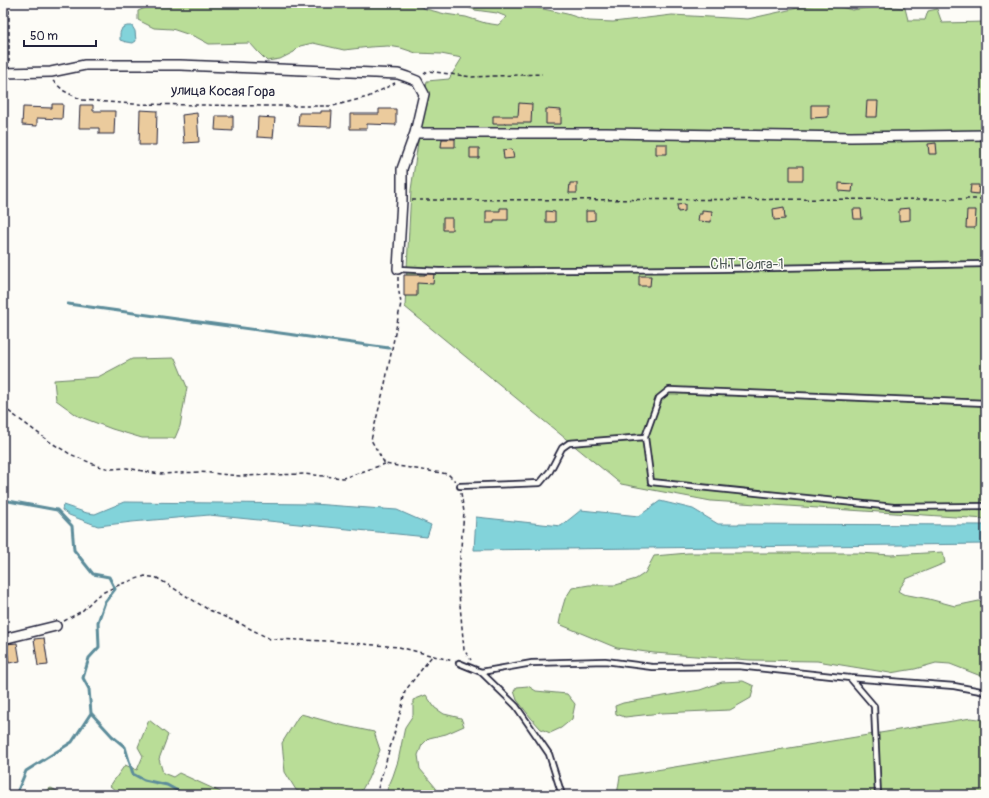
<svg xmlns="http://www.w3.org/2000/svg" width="989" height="798" font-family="Pangolin,sans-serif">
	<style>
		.green { fill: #b9dd97; stroke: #6e8069 }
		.water { fill: #82d3da; stroke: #5c8c9a }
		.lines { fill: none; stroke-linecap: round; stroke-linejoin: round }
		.stream { stroke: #5c8c9a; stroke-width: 3 }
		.building { fill: #ebcb9d; stroke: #22223b }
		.service-casing { stroke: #22223b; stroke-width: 8 }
		.minor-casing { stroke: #22223b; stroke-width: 12 }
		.path { stroke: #22223b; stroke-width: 1.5; stroke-dasharray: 4 3; stroke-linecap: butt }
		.service { stroke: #fdfcf7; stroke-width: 4.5 }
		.minor { stroke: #fdfcf7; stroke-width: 9 }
		.labels { text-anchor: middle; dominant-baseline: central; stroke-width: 3; stroke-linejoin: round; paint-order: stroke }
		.street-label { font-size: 14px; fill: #22223b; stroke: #fdfcf7 }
		.park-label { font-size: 14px; fill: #4f5a57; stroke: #fdfcf7 }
	</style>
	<rect width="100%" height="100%" fill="#fdfcf7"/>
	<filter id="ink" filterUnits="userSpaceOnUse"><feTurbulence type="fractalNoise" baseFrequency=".025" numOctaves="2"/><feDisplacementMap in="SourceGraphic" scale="8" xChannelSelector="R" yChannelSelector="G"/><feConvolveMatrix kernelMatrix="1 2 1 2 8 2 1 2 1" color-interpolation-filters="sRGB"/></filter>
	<g filter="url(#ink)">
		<path class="green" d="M156,3H412L426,9L445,14L466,17L485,23L498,25L507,17L497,13L475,10L457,3H520L529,6L567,14L589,21L613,22L672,15L748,19L820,3H827L852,10L880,6L905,8L908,20H925L928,11L937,9L942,23L986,22V519L711,501L621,484L405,307L411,190L427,81L449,79L462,58L441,54L416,53L401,48L388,46L370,47L344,50L313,43L300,46L294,52L280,59L267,61L258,52L250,43L209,44L196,37L172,29L154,28L138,20V11Z
			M175,358L187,387L180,426L175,438H142L112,429L78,416L56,400L54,380L98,377L132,359Z
			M943,552L945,563L906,579L898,591L903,594L929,599L955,606L979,601L986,603V678L950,664L936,663L915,669L890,673L817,661L750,660L654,653L617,648L559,624L562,609L565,599L572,588L589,585H616L636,579L645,573L654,556L688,553H860L891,555Z
			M743,681L754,686L751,698L730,710L661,713L625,717L616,714L615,706L623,703L670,695L700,690L722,682Z
			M528,686L536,691L567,694L575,704L572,719L561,728L550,733L541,729L531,718L517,700L514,691L517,687Z
			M426,695L435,708L444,714L461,718L464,726L446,734L429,738L422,745L418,755L420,769L436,788L437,795H385L393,776L398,761L405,727L413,715V700Z
			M301,714L341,725L374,732L380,750L368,779L359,795H306L296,790L285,772L282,743L298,717Z
			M971,718L986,720V795H617L620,776Z
			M149,720L168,735L159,759L163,773L173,777L179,773L227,795H121L110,786L125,765L137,770L143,756L138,747Z
			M51,788L65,795H37Z"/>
		<path class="water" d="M127,26H132L135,31L136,41L133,43L126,42L120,40V33L122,28Z
			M660,501L693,509L718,524L986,525V544L474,550L476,517L561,526L581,510L639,516Z
			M124,502L313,504L397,510L431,525L427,537L209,515L132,522L98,526L69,515L62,510L63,505L87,513L95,514Z"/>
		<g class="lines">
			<path class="stream" d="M68,304L389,348
				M3,500L57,510L72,526L74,550L93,574L109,577L115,589L105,602L98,622L99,647L89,658L83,678L89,689L91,713L72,742L26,771L16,795
				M91,713L112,736L125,747L133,774L144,780L167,785L185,795"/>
		</g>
		<path class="building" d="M867,101H878L877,117H866Z
			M519,103L532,104L531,123H505V124H493V116H518Z
			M52,104H63L62,119L37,118V126L22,125L23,107L52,108Z
			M80,105H93V111H115L114,134H99V128H79Z
			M811,105H828V117L811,118Z
			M379,109H396V125L367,124V129H350V114H379Z
			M546,109L561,110V124H546Z
			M140,110L157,111L156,145H139Z
			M321,111H332L331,127L298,126L299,113H321Z
			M197,113L199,142L184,143L182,115Z
			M216,116H233V131L215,130Z
			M258,117L275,118L273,138L257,137Z
			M442,139H455V147H441Z
			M936,143L937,154H929L928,144Z
			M656,144H667V154H656Z
			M470,148H479V158H470Z
			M512,149L514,158L504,159L503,150Z
			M790,166H803V180H790Z
			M570,183H577V193H569Z
			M839,183L853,184L852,192L839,191Z
			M971,185H979L978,194L970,193Z
			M685,204V211L678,212L677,205Z
			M784,207L785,219L774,220L773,209Z
			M500,208H508V220H494V223H486V211H500Z
			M910,208V220L899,221V209Z
			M853,209H861L862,219H854Z
			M702,210L712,211L711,222L698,221L699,214H702Z
			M967,210H976L975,228H966Z
			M546,211L555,212V222H546Z
			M586,211H595V220L586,221Z
			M443,218H452V230H443Z
			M425,274H434L433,284L417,283V296H404V275H425Z
			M639,276H651L650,286H639Z
			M44,638L48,665L38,666L34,639Z
			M17,643L20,661L9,663L6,644Z"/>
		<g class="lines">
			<defs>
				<path id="service" d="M398,269L439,271L716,269L986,264
					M645,437L659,398L669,390L986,403
					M460,486L540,483L550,471L562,448L569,443L645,437L651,482L894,507L986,506
					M459,663L481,672L532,663L605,661L652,667L738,666L850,678L954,686L986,692
					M481,672L516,706L549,754L562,795
					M850,678L874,706L878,795"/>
				<path id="minor" d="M3,73L51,72L85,65H180L398,74L407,77L417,81L424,94L415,133L402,169V200L398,269
					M415,133H606L851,137L986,135
					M3,639L56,626"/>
			</defs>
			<use href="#service" class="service-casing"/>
			<use href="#minor" class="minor-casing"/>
			<path class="path" d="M9,3V63
				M424,74L428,71L472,77L542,74
				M53,81L64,91L82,100L133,104L268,106H333L368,97L395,83
				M412,200L986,199
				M398,277V287L401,303L385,384L371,440L385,464L448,474L455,481
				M3,407L50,442L70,454L98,466L110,469L127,468L159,474L200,472L240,476L304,474L343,478L385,464
				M461,493L464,512L458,582L464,650L471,660
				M64,621L82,611L97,596L104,592L121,584L145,576L157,578L209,610L241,624L270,639L328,641L399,647L453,661
				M376,795L402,707L405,691L432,656"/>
			<use href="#service" class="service"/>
			<use href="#minor" class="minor"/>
		</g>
	</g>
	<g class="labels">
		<g class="street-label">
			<text transform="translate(223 91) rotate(1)">улица Косая Гора</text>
		</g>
		<g class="park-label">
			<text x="747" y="264">СНТ Толга-1</text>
		</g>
	</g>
	<rect width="989" height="798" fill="none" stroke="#fdfcf7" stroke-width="16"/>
	<rect x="8" y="8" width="973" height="782" fill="none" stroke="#22223b" stroke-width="1.5" filter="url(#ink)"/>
	<path d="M24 40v6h72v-6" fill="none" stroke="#22223b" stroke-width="2"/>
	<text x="30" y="40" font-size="12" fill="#22223b" stroke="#fdfcf7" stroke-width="3" paint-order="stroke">50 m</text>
</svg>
